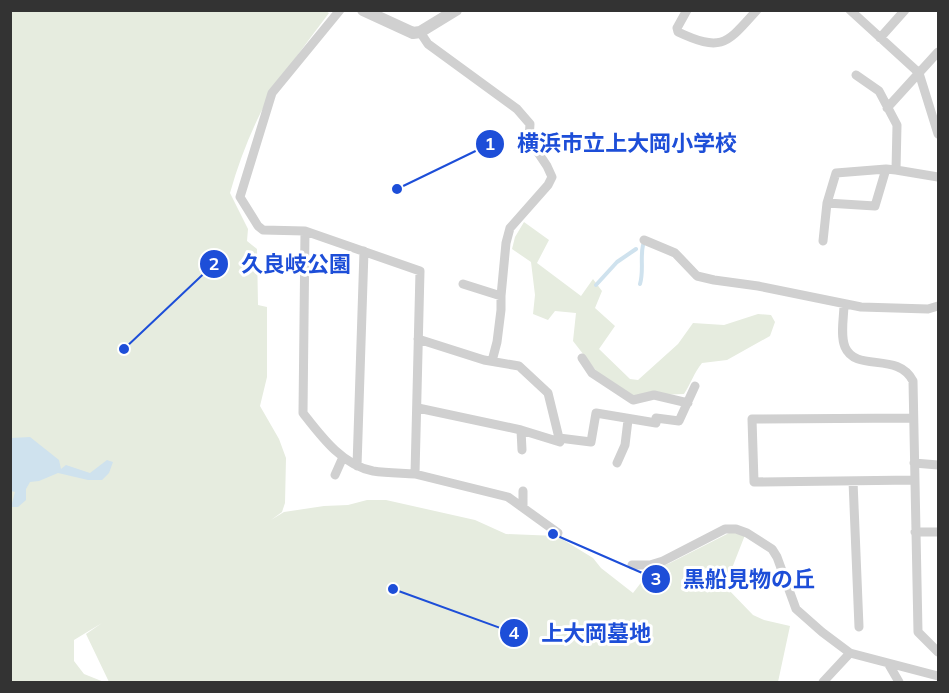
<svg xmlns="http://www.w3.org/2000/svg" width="949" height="693" font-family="Mulish,'Noto Sans JP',sans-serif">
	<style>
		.green { fill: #e6ecdf }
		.water { fill: #cfe2ee }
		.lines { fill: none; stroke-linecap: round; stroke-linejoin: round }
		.stream { stroke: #cfe2ee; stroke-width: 4 }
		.minor { stroke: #d0d0d0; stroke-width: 9 }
		.tertiary { stroke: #d0d0d0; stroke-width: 12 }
		.leader { fill: none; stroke: #1d4ed8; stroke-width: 2 }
		.callout-dot { fill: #1d4ed8; stroke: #fff; stroke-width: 2 }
		.mark-label { font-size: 18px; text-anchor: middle; font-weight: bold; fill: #fff }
		.callout-label { font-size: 22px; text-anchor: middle; font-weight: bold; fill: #1d4ed8; stroke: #fff; stroke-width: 6; stroke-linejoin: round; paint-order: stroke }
	</style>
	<rect width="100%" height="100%" fill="#fff"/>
	<path class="green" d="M324,10L329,13C305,45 280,77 261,112C248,138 238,165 230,193L248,229L247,241L257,249L258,305L267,307V377L260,406L279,439L286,458L285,503L282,512L271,520L284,512L324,506L348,505L367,500H386L475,520L506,534L557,536L593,558L601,568L633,593L650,571L670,563L731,532L745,535L725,586L753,615L764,620L790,626L778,682H109L86,634L102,623L74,640V661L84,674L104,682H11L10,11Z
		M524,222L549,240L537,263L581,296L593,279L602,291L595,308L615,326L599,349L630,379L638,380L678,344L693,323L724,325L758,314L771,315L775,322L770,336L727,360L702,363C694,373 691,383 684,394L634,396L597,372L573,341L576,313L555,311L548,320L533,314L535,295L531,262L512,249L515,237Z"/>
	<path class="water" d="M30,437L59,460L61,469L66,465L90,473L107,460L113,462L109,473L102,480H88L58,473L39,481L30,482L26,489V500L18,507H11L15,492L11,491V438Z"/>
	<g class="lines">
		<path class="stream" d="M640,284C644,271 640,258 643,245
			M596,285L617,262L636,249"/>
		<path class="minor" d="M687,10L677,28L678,32C723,53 727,43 757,10
			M850,10L919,73L938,134
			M420,32L428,44L517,109L530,124L529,139L547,166L552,177L548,185L510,228L506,243L501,296V310L497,342L492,361
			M880,38L905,10
			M856,75L879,91L897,125L896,170L938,177
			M887,108L938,52
			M886,169L836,173L827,203L875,206L886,169L896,170
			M305,231L303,413C321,436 342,465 373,471C387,473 401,473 415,474L420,271L305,231L263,230L258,226L240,197L272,93L340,10
			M644,240L675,253L697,276L714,280L758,286L861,307L928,309L938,306
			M823,241L827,203
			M463,284L501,296
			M844,304C844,317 840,335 845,347C856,373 898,351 913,381L918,632L938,652
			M582,358L592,373L633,400L654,395L688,403
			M418,408L521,430L560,442L548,393L519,366L484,360L418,339
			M912,418L752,419L754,482L914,480
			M521,430L522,450
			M559,438L591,442L596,413L656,423V418L679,421L695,386
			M617,463L625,445L628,420
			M914,463L938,465
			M357,466L364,251
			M415,474L508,497L558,533
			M335,475L343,457
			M853,481L859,627
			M523,507V491
			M915,532H938
			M632,565H650L663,561L725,529H736L747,533L772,549L777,557L796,609L822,632L850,653L938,676
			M888,663L899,682
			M823,682L850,653"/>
		<path class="tertiary" d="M363,10L413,33L420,32L456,10"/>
	</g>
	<path class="leader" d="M397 189L490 144M124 349L214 264M553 534L656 579M393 589L514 633"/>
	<g class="callout-dot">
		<circle cx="397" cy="189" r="6"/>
		<circle cx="124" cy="349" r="6"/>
		<circle cx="553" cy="534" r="6"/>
		<circle cx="393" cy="589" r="6"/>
		<circle cx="490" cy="144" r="15"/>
		<circle cx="214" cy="264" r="15"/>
		<circle cx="656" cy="579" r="15"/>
		<circle cx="514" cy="633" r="15"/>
	</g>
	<g class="mark-label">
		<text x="490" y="150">1</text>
		<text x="214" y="270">2</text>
		<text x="656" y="585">3</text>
		<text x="514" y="639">4</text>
	</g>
	<g class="callout-label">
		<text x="627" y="151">横浜市立上大岡小学校</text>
		<text x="296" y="272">久良岐公園</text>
		<text x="749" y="587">黒船見物の丘</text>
		<text x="596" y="641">上大岡墓地</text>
	</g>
	<rect width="949" height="693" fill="none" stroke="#333333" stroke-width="24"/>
</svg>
